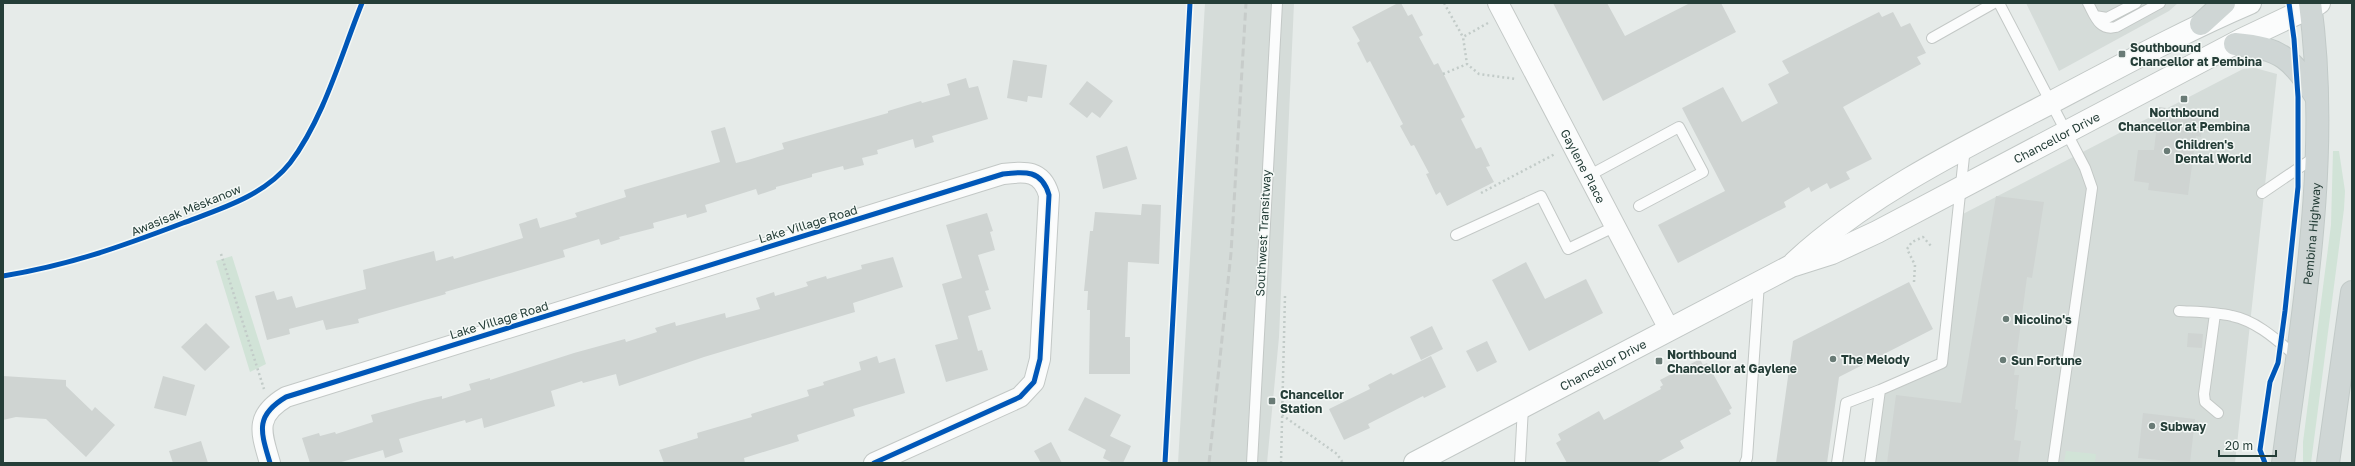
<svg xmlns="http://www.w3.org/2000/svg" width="2355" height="466" font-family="'Golos Text',sans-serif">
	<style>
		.built { fill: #d5dcd9 }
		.green { fill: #d1e3d7 }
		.building { fill: #cfd4d2 }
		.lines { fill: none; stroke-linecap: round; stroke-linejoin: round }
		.lane-casing { stroke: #c3c8c6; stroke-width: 12 }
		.street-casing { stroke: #c3c8c6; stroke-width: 22 }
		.secondary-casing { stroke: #c2c8c6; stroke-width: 24 }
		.primary-casing { stroke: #c2cac8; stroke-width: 24 }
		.path { stroke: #c2cbc8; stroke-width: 2.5; stroke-dasharray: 2 3; stroke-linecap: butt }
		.lane { stroke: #fbfcfc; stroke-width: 10 }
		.street { stroke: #fbfcfc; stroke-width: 20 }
		.secondary { stroke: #fbfcfc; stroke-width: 22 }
		.primary { stroke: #cfd6d5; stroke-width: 22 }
		.rail { stroke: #c7ccca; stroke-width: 3; stroke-dasharray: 8 4; stroke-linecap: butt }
		.cycleway-casing { stroke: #f5f9f7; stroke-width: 8 }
		.cycleway { stroke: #0057b8; stroke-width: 5 }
		.poi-dot { fill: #697b76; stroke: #f5f9f7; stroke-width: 1.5 }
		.labels { text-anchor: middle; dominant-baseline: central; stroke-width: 3; stroke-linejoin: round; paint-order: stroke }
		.poi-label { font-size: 12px; font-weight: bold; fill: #253e38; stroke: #f5f9f7; text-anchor: start }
		.street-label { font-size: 12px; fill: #253e38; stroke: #f5f9f7 }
	</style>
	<rect width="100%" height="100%" fill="#e6ebe9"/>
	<path class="built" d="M1205,3H1294L1279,337L1267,463H1178Z
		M2026,3H2178L2169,11L2059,71Z
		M2255,68L2277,74L2235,463H1870L1880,390L1942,362L1959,216L2243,69Z"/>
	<path class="green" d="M2333,151H2339L2345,191L2344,209L2311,463H2303V442L2331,225Z
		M232,256L266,364L250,372L216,261Z
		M2066,451L2096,454L2095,463L2064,462Z"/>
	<path class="building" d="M1398,3H1401L1408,16L1412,14L1423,35L1419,37L1434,65L1438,63L1465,117L1461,119L1476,149L1481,147L1490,166L1486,167L1494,182L1447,206L1440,192L1436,195L1426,174L1429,173L1414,145L1411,146L1400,126L1403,124L1370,61L1367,63L1357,43L1360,41L1352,27Z
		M1553,3H1607L1625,36L1690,3H1721L1736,32L1603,101Z
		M1879,12L1882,17L1893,12L1901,27L1910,23L1926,53L1917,57L1921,64L1843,107L1872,159L1846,172L1850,179L1830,189L1827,183L1811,192L1809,187L1784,202L1786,207L1678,263L1658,225L1725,191L1682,108L1723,87L1742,122L1778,103L1768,84L1789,73L1782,61Z
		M1013,60L1047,65L1042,98L1028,96L1027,102L1007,98Z
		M966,78L969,88L978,86L988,119L932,136L934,142L915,148L913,139L877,150L878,154L862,158L864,165L844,170L843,166L812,174V177L776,187V189L758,195L756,189L721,200L705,205L707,212L687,218L686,214L653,223L654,228L619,237L620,239L601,245L599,239L563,250L565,257L445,292L446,294L358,319L359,323L326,330L323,320L289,329L290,334L267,340L255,296L274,291L277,300L292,296L296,308L366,289L363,270L434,251L436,261L453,256L454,259L523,238L519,224L537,218L540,228L577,217L575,213L626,197L624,190L720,162L711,131L725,127L736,163L748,160L784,149L782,143L888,113V111L921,101L922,103L950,95L947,84Z
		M1087,81L1113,101L1100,118L1092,112L1087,118L1069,104Z
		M2159,107L2204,113L2201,137L2196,136L2188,195L2148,190L2149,183L2134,181L2138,150H2154Z
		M1127,146L1137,179L1103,189L1096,156Z
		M1996,196L2044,202L2032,278L2027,277L2014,375H2019L2015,409L2018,410L2014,440L2021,441L2018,463H1887L1896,395L1961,403Z
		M1142,204L1161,205L1159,264L1128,262L1125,337H1130V374H1089L1090,310H1087L1088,291H1084L1090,231H1093L1095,212L1141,215Z
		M987,213L993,231L990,232L995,250L978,255L989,290L985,291L991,309L968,316L978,351L982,350L988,370L946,382L935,345L958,339L942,284L962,278L946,225Z
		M893,257L903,287L853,303L855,312L704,357L619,386L616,374L583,383L582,381L551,391L555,406L484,428L482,418L466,423L465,420L399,439L403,452L385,458L383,450L338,463H310L302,438L319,433L320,436L335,432L336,434L373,422L371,415L424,400L442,396V399L471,390L469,384L490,378V380L574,353L625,339L626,342L657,332L655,328L675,322L676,326L725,313L726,318L760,309L756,298L774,292L775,296L808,286L806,282L826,276L827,279L862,269L861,265Z
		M1526,262L1545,299L1586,279L1603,313L1529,351L1492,280Z
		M1909,282L1933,329L1839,377L1827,463H1776L1793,341Z
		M206,323L230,347L205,371L181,347Z
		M1432,326L1443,349L1421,360L1410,337Z
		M2188,333L2203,334L2202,348L2187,347Z
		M1487,341L1497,362L1477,372L1466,351Z
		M877,356L879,363L895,358L905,393L853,409L855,416L797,435L799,441L744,458L745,463H664L659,450L698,438L697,433L752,417L751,414L809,396L807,390L824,385L823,382L861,370L859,362Z
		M1431,356L1446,387L1424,398L1423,396L1368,424L1370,428L1344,440L1329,409L1370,389L1368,385L1391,373L1393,375Z
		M1700,359L1703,365L1707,363L1732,408L1729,410L1731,414L1680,441L1684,448L1656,463H1567L1556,443L1561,440L1558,434L1599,411L1604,420L1661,389L1660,387L1663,385L1660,380Z
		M3,376L66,380V386L92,411L95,407L115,425L86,457L46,419L16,417L3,420Z
		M163,376L195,385L186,416L154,408Z
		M1085,397L1121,415L1110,436L1131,446L1123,463H1113L1103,458L1106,450L1068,430Z
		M2143,413L2195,419L2190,463L2138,458Z
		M201,441L208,463H173L169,451Z
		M1051,442L1062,463H1041L1034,451Z"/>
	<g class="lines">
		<defs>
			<path id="lane" d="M1999,3L2085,168L2092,188L2053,463
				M2088,3C2095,16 2099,31 2116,27L2160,3
				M2095,16L2107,18L2136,3
				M1932,38L1994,3
				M1590,175L1679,127L1703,172L1639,206
				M2262,193L2315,157
				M1456,235L1541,196L1568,249L1616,226
				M2179,311C2196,312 2215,312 2232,316C2257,321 2278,341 2297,357
				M2215,314L2204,394L2205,402L2218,413
				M1880,390L1942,363L1965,147
				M1252,463L1277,3
				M1520,463L1523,407
				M1745,463L1747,458L1759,283
				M1837,463L1846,403L1880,390L1870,463"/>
			<g id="street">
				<path id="s1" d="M1498,3L1669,329"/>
				<path d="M270,463C261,432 254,416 286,397L1003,174C1025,171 1042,170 1049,195L1040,359L1034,382L1020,397L874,463"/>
			</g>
			<g id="secondary">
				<path d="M1795,262C1869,194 1963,148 2052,102C2117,68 2182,32 2250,3"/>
				<path id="s2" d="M1415,463L1791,266L1832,253L1877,232L2241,40L2319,3"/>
			</g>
			<g id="primary">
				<path d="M2201,24L2224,3"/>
				<path d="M2235,44C2282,48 2292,59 2317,98"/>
				<path id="s3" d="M2283,463C2303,310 2331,157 2310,3"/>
				<path d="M2328,463L2352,292"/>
			</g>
		</defs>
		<use href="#lane" class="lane-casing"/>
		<use href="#street" class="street-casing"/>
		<use href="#secondary" class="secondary-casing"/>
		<use href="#primary" class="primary-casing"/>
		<path class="path" d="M1444,3L1463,37
			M1488,23L1463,37L1467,64L1479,74L1516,79
			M1443,74L1467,64
			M1481,193L1555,154
			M221,254L264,389
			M1914,282L1915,265L1907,249L1912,242L1923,237L1931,246
			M1282,415L1337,454L1343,463
			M1281,463L1285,295"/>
		<use href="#lane" class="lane"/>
		<use href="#street" class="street"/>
		<use href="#secondary" class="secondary"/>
		<use href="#primary" class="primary"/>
		<path class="rail" d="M1209,463L1231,253L1246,3"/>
		<defs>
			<path id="cycleway" d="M3,276C70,265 120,247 183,223C220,209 264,196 290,163C324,118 341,55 362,3
				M270,463C261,432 254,416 286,397L1003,174C1025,171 1042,170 1049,195L1040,359L1034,382L1020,397L874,463
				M1165,463L1190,3
				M2265,463L2260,450L2270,382L2278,363L2285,311L2298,187V97L2294,39L2289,3"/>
		</defs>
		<use href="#cycleway" class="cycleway-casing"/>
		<use href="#cycleway" class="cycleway"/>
	</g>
	<g class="poi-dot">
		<rect x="2118" y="50" width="8" height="8" rx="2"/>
		<rect x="2180" y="95" width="8" height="8" rx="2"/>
		<circle cx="2167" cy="151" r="4"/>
		<circle cx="2006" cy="319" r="4"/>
		<circle cx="1833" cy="359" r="4"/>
		<circle cx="2003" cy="360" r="4"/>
		<rect x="1655" y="357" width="8" height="8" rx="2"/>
		<rect x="1268" y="397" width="8" height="8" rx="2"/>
		<circle cx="2152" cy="426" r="4"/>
	</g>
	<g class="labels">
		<g class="poi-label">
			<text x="2130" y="47">Southbound<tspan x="2130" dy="14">Chancellor at Pembina</tspan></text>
			<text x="2184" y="112" text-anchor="middle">Northbound<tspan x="2184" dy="14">Chancellor at Pembina</tspan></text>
			<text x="2175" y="144">Children's<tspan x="2175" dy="14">Dental World</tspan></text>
			<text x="2014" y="319">Nicolino's</text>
			<text x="1667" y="354">Northbound<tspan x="1667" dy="14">Chancellor at Gaylene</tspan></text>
			<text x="1841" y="359">The Melody</text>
			<text x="2011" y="360">Sun Fortune</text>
			<text x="1280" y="394">Chancellor<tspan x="1280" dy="14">Station</tspan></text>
			<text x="2160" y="426">Subway</text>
		</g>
		<g class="street-label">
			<text stroke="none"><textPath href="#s2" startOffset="720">Chancellor Drive</textPath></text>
			<text stroke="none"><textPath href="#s1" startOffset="184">Gaylene Place</textPath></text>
			<text transform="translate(186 210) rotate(-22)">Awasisak Mēskanow</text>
			<text transform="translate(808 224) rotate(-17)">Lake Village Road</text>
			<text transform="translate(1263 233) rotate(-87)">Southwest Transitway</text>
			<text stroke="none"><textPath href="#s3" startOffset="231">Pembina Highway</textPath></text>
			<text transform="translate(499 320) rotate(-17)">Lake Village Road</text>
			<text stroke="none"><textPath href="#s2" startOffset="212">Chancellor Drive</textPath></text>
		</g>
	</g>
	<rect width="2355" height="466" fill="none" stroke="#253e38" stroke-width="8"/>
	<path d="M2219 450v6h57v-6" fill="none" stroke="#253e38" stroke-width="2"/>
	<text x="2225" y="450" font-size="12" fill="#253e38" stroke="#f5f9f7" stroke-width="3" paint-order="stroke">20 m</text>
</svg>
